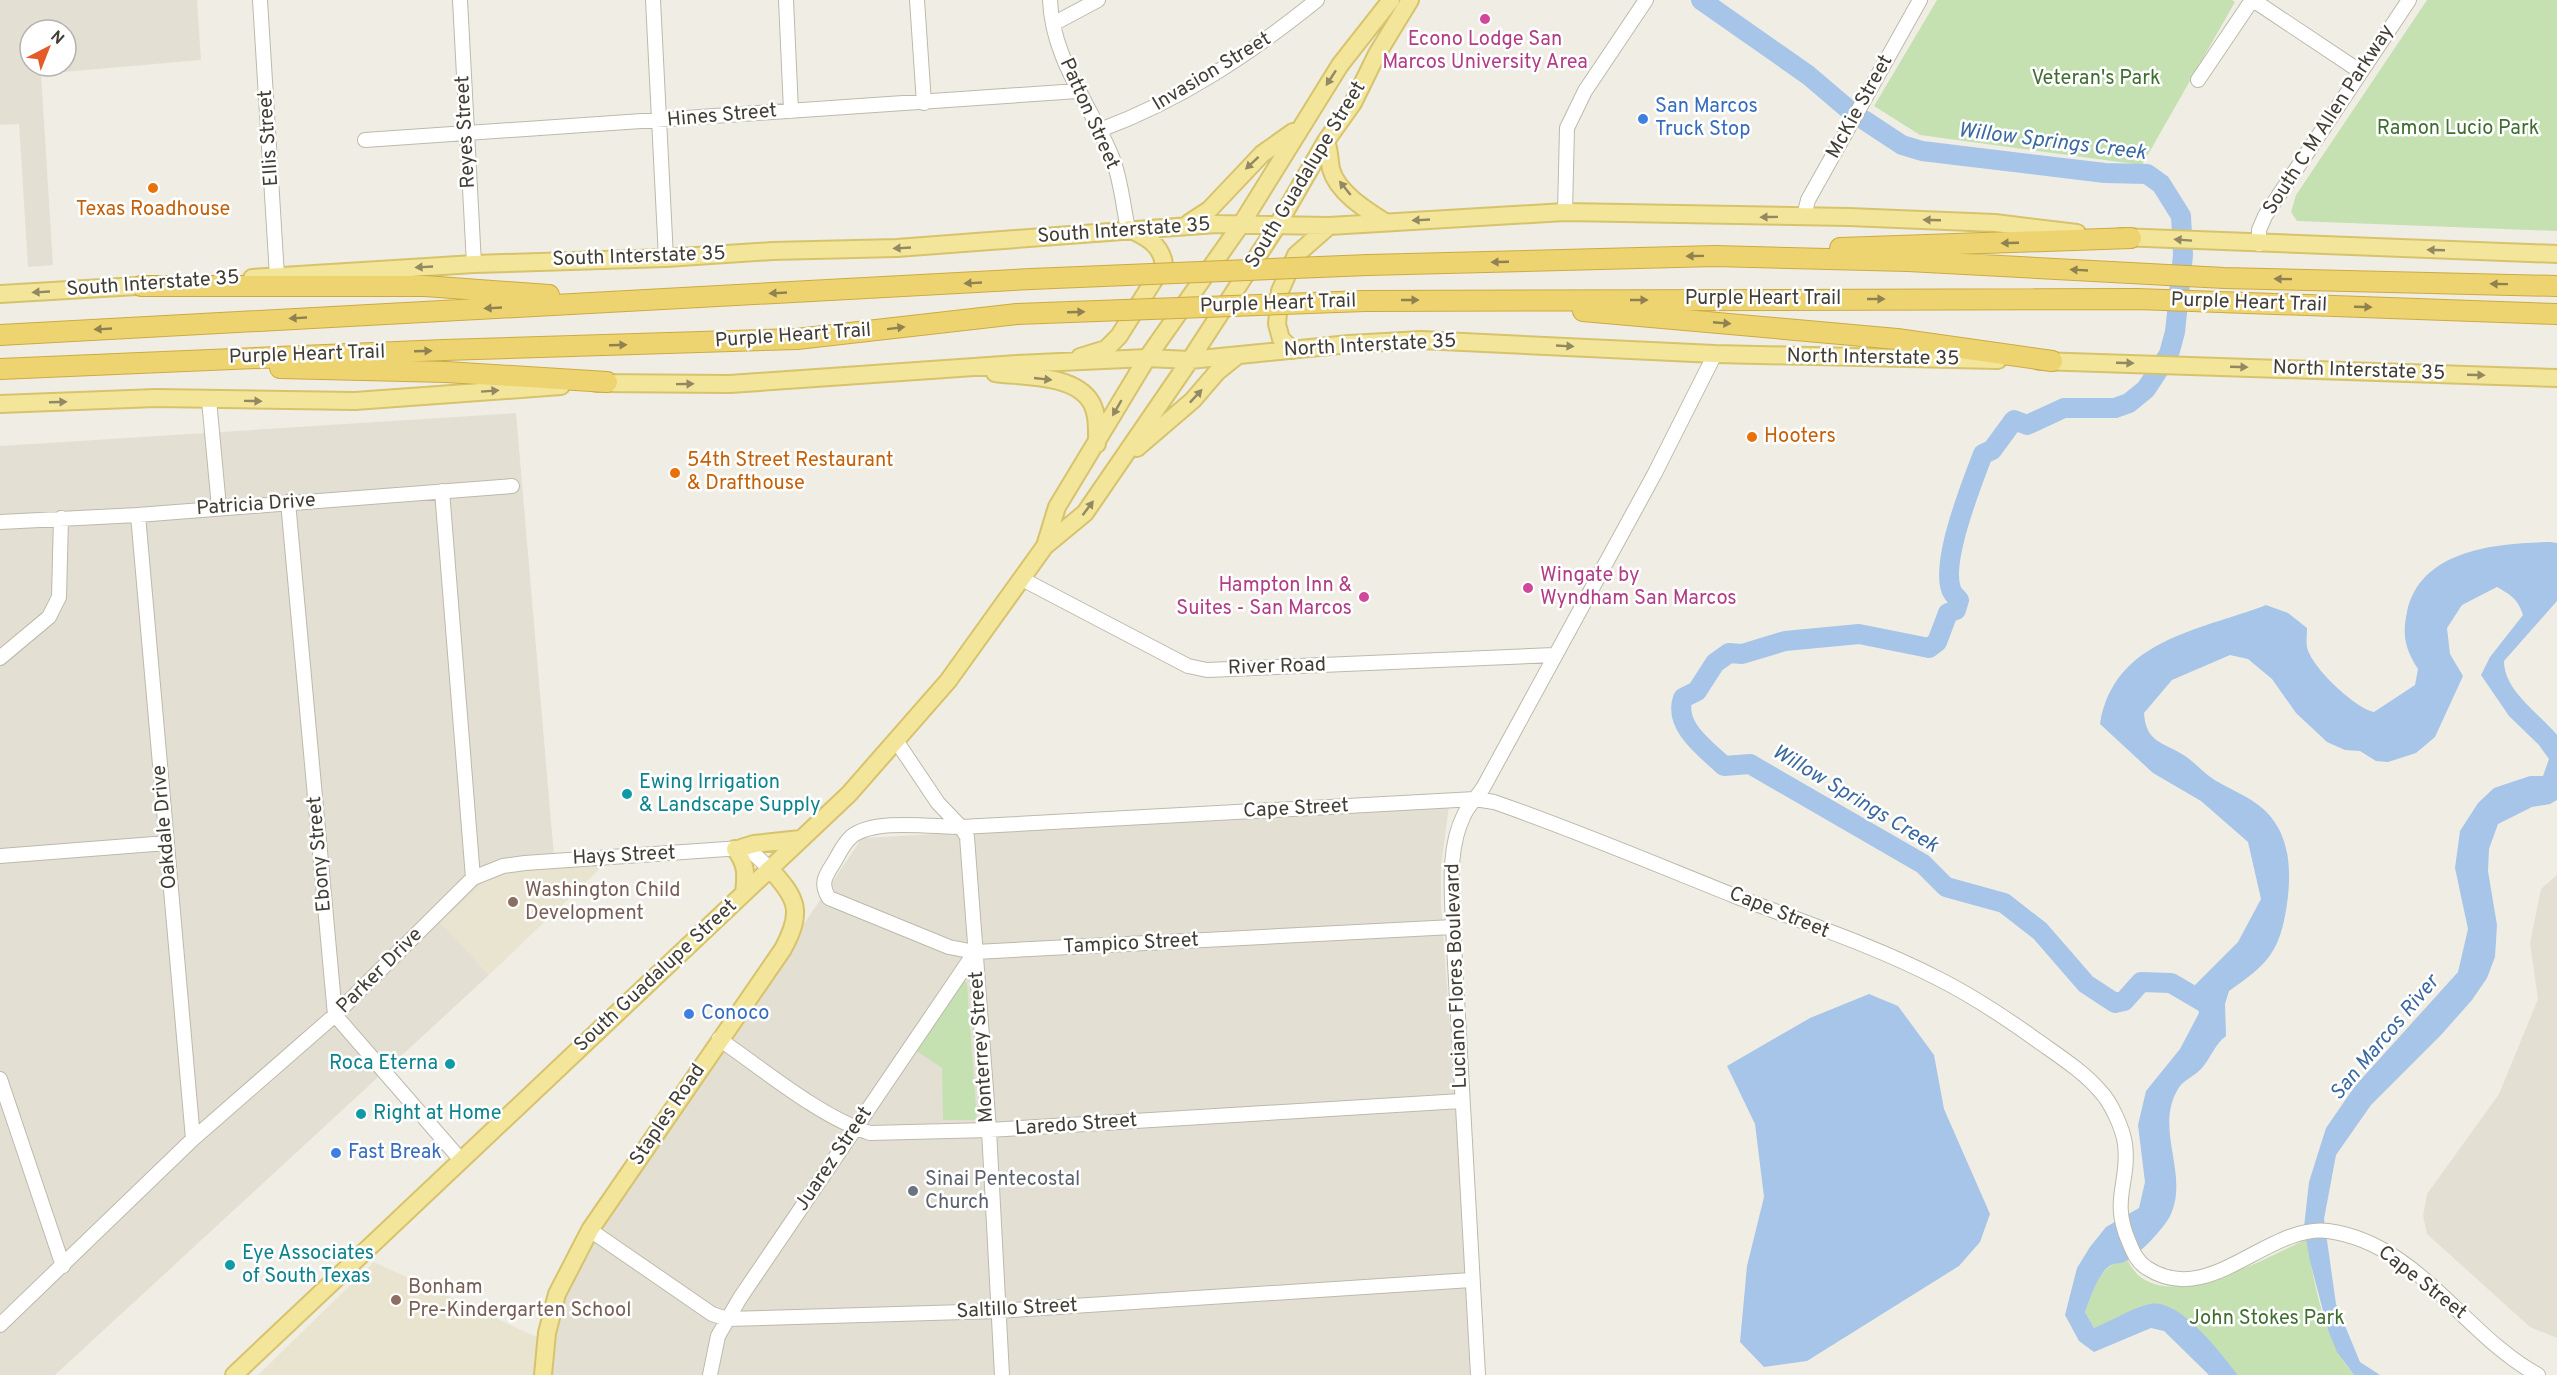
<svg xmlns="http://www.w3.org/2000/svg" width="2557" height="1375" font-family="Overpass,sans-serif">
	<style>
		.residential { fill: #e3e0d3; fill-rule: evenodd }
		.education { fill: #e8e4cf }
		.green { fill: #c5e1b1 }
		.water { fill: #a6c5e8 }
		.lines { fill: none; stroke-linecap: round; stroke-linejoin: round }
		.river { stroke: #a6c5e8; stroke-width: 20 }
		.minor-casing { stroke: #bdb9ab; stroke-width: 16 }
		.major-casing { stroke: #d6c36c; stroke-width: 20 }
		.highway-casing { stroke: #ccaa42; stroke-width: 22 }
		.minor { stroke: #fff; stroke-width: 14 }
		.major { stroke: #f3e59a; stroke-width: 16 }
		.highway { stroke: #eed471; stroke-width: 20 }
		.highway-bridge-casing { stroke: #ccaa42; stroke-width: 22; stroke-linecap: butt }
		.highway-bridge { stroke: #eed471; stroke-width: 20 }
		.oneway { fill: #928962 }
		.oneway2 { fill: #8f8250 }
		.hotel-dot { fill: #d1479c; stroke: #fff; stroke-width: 2 }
		.shop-dot { fill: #3f7fe0; stroke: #fff; stroke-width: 2 }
		.food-dot { fill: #e8710a; stroke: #fff; stroke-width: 2 }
		.culture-dot { fill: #0f9aa8; stroke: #fff; stroke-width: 2 }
		.education-dot { fill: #8d6e63; stroke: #fff; stroke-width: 2 }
		.worship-dot { fill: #6b7280; stroke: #fff; stroke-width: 2 }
		.labels { text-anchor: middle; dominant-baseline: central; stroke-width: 5; stroke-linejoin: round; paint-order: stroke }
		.hotel-label { font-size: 20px; fill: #b23c85; stroke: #fff }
		.street-label { font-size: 20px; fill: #423e35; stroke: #fff }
		.park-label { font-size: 20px; fill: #3f6d2f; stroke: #fff }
		.shop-label { font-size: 20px; fill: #366cbe; stroke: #fff; text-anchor: start }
		.food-label { font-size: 20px; fill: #c56008; stroke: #fff; text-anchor: start }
		.culture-label { font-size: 20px; fill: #0d838f; stroke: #fff; text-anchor: start }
		.education-label { font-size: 20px; fill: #785e54; stroke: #fff; text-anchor: start }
		.worship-label { font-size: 20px; fill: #5b616d; stroke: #fff; text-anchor: start }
		.water-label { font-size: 21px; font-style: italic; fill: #3a69a1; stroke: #fff }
	</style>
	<rect width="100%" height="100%" fill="#f0eee4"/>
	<path class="residential" d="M0,0H197L201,60L41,74L53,265L28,267L19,124L0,125ZM30,30H66V66H30Z
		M516,413L555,868L441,922L489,975L55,1375H0V446Z
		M1449,806L1441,866V905L1476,1375H550L554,1333L566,1288L612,1207L862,838Z
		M2557,875V1338L2530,1327L2427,1234L2423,1216L2427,1194L2499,1094L2538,999L2530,943L2541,889Z"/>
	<path class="education" d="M606,863L489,975L440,922L483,883L496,875L518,870Z
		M374,1262L539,1338L536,1375H258Z"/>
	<path class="green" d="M1937,0H2232L2235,2L2142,165L1920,135L1874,106Z
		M2427,0H2557V231L2297,221L2291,212L2296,195Z
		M962,980L967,983L977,1120H943L942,1068L915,1050Z
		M2307,1239C2314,1284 2324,1340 2354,1375H2238L2198,1330L2103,1325L2094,1328L2085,1312C2095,1288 2098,1263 2128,1261C2157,1322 2267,1257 2307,1239Z"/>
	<path class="water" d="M2550,542L2557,543V601L2504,661C2504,691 2539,713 2557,735V800L2550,804L2532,807L2498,824L2489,849L2488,871L2497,925L2495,957L2487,978L2472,1000L2441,1035L2371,1105L2336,1155L2324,1219L2336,1304L2360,1362L2380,1375H2354L2337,1352L2328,1330L2310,1261L2304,1227L2309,1182L2326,1128L2355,1086L2458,972L2468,929L2455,868L2460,831L2478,803L2494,788L2530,776H2543L2549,759L2539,745L2509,716L2481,675L2490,657L2523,615C2518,599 2511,595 2497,587L2462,605L2447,628L2450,654L2463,676L2435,737L2416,753L2388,762L2376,761L2360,751L2345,750L2327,742L2296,713L2272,679L2248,659L2230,655L2172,680L2144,713C2146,743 2162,741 2185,756C2193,761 2201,770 2209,776C2224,787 2242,793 2257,804C2290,828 2292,867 2287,904C2280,952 2268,964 2229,991L2225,1004L2226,1036C2214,1045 2211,1058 2202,1068C2195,1076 2183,1080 2178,1089C2154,1129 2189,1173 2171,1214C2166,1226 2140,1254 2128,1260C2119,1266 2111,1260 2102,1274C2094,1285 2090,1300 2085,1312L2094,1328C2112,1321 2131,1308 2150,1304C2180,1298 2221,1354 2238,1375H2209L2164,1331L2151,1328L2094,1352L2079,1341L2065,1315L2077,1268L2090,1247L2106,1227L2139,1208L2145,1182L2138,1125L2146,1091L2180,1049L2199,1013L2193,987L2238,942L2261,899L2248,842L2201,801L2153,773L2100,724C2114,639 2199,631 2266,605L2288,613L2307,628C2307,634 2306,641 2307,647C2311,667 2355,708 2374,712L2415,685L2418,669C2405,649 2402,635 2407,612C2420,549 2498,543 2550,542Z
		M1869,994L1898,1006L1934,1055L1944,1109L1990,1214L1980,1242L1959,1266L1807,1361L1764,1367L1740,1342L1747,1266L1764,1197L1755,1124L1727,1066L1810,1018Z"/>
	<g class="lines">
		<path class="river" d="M1701,0L1808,75L1848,109
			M1864,120L1902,145L1922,151L2105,173L2147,174L2161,184L2181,216L2183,255L2175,332L2169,354L2146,389L2129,403L2115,408H2064L2027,425L2014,420L1992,450L1983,454C1972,483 1941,560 1951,589C1952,593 1956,597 1959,600L1956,610L1948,613L1937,642L1929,648L1859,634L1785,641L1742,654L1729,653L1715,663L1697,691L1683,698C1673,726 1706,749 1724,766L1750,764L1923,864L1946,887L2004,903L2040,931L2086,984L2115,1003L2124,1001L2141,982L2171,983L2212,1007"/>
		<defs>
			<path id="minor" d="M260,0L277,276
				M460,0L474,264
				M653,0L666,258
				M786,0L791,111
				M917,0L924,103
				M1050,0C1052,59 1091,105 1112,157C1121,179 1123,206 1128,229
				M2253,0L2361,72
				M1053,24L1098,0
				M2198,80L2252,0
				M1100,130C1181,100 1250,54 1317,0
				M365,140L1078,91
				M1565,212L1567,128L1585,91L1646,0
				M1804,216L1808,200L1920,0
				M2259,244V230L2265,216L2409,0
				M209,400L219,507
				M442,491L473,878
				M288,502L335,1015L460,1159
				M138,515L193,1139
				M0,522L138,515L512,486
				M1022,579L1188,666L1207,670L1554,655
				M0,658L49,617L59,597L61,518
				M897,742L938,803L961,827L967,837L989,1130L1002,1375
				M0,856L167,843
				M1453,927L975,952L949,947L829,898C820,884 825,876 833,864C838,856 843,844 851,837C874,818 932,827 961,827L1475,799L1494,802C1575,830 1655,864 1735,896C1802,922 1873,945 1937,978C1973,996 2006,1018 2038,1041C2059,1056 2084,1072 2100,1091C2111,1102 2123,1129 2125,1144C2130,1183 2110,1199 2129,1242C2133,1252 2137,1262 2147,1268C2209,1309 2267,1224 2328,1231C2418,1243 2464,1335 2538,1375
				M719,1039C763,1069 820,1117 870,1133L989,1130L1461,1101
				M0,1079L63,1266
				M590,1230L712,1314L727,1319L998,1311L1471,1280
				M0,1325L193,1139L335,1015L473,878L503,866L525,863L741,848L753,853L770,869
				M710,1375L718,1336L740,1298L975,952
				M1478,1375L1453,927C1452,891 1447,849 1464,815C1468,806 1477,797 1483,788L1655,473L1715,354"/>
			<path id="major" d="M1326,141C1330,152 1329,159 1331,169C1337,192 1366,210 1385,222
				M1189,223L1209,210L1262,154L1293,132
				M2120,237L2557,254
				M252,278L474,264L666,258L772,251L897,248L1216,224L1329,226L1565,212L1849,217L1995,223L2077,233
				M0,294L154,285
				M1293,350L1281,339L1277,324L1280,291L1296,255L1329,226
				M1080,357L1106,349L1119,336L1164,264C1161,244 1146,237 1129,229
				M2039,361L2557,378
				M995,373C1024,377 1074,374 1091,402C1098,414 1097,430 1097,444
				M596,383L730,384L1017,364L1147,358L1190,360L1349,344L1421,340L1715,354L1998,360
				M0,404L156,398L355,401L561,386
				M1137,448L1193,400L1217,372L1237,356
				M1045,546L1057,507L1147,358L1242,223L1340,65L1391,0
				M741,848L754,844L801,839
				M735,849C747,864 746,875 744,893
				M234,1375L849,794L948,681L1045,546L1085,513L1190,360L1277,226L1326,141L1353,103L1377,54L1410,0
				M543,1375L547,1333L557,1294L590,1230L783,949C803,912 798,899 770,869"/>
			<path id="highway" d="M1840,248L2131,238
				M1368,265L1715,256L1908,261L2224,278L2557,286
				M141,286H425L549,295
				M1365,301L2137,299L2557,314
				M1583,311L1897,339L2052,361
				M0,335L1031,279
				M280,368L446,372L607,382
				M0,369L444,350L797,339L1017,314"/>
		</defs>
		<use href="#minor" class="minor-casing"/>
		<use href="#major" class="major-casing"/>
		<use href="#highway" class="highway-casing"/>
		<use href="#minor" class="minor"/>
		<use href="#major" class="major"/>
		<use href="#highway" class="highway"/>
		<defs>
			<path id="highway-bridge" d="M1031,279L1368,265
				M1017,314L1365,301"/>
		</defs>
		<use href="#highway-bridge" class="highway-bridge-casing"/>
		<use href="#highway-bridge" class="highway-bridge"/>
	</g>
	<defs><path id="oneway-solid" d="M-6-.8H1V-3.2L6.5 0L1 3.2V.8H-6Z" transform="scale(1.5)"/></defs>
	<g class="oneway">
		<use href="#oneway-solid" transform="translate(1331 78) rotate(123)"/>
		<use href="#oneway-solid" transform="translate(1252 163) rotate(137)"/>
		<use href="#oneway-solid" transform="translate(1345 188) rotate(-129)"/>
		<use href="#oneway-solid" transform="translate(1769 217) rotate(179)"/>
		<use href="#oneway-solid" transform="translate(1421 220) rotate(177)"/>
		<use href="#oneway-solid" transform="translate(1932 220) rotate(-178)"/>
		<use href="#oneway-solid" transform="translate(2183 240) rotate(-176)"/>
		<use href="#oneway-solid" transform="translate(902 248) rotate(177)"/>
		<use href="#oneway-solid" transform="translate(2436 250) rotate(-178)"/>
		<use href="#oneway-solid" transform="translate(424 267) rotate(177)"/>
		<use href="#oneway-solid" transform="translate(41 292) rotate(177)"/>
		<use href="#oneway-solid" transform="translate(1565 346) rotate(3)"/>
		<use href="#oneway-solid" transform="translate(2125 363) rotate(2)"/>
		<use href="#oneway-solid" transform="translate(2239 367) rotate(2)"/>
		<use href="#oneway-solid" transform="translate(2476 375) rotate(2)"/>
		<use href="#oneway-solid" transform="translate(1043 379) rotate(6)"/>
		<use href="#oneway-solid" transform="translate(685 384) rotate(-1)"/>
		<use href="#oneway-solid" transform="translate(490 391) rotate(-4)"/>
		<use href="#oneway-solid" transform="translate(1196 396) rotate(-47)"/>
		<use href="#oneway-solid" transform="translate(253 401) rotate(1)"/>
		<use href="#oneway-solid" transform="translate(58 402) rotate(-2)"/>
		<use href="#oneway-solid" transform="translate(1117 408) rotate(120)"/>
		<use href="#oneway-solid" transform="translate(1088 508) rotate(-53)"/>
	</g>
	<g class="oneway2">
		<use href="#oneway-solid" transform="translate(2010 243) rotate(178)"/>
		<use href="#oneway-solid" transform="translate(1695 256) rotate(179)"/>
		<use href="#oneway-solid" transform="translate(1500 262) rotate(178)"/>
		<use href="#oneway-solid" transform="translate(2079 270) rotate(-177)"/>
		<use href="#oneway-solid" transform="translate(2283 279) rotate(-179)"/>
		<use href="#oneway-solid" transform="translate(973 283) rotate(177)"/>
		<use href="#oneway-solid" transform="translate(2499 284) rotate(-179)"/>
		<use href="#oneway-solid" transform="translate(778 293) rotate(177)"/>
		<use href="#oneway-solid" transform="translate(1876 299)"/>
		<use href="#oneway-solid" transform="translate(1410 300)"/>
		<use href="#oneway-solid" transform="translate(1639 300)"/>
		<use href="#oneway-solid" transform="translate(2363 307) rotate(2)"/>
		<use href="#oneway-solid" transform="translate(493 308) rotate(177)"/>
		<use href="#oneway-solid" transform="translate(1076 312) rotate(-2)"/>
		<use href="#oneway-solid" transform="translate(298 318) rotate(177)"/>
		<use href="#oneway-solid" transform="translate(1722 323) rotate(5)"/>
		<use href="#oneway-solid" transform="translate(896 328) rotate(-7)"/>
		<use href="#oneway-solid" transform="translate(103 329) rotate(177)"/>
		<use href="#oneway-solid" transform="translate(618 345) rotate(-2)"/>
		<use href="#oneway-solid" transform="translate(423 351) rotate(-2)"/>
	</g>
	<g class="hotel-dot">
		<circle cx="1485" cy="19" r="6"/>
		<circle cx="1528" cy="588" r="6"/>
		<circle cx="1364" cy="597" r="6"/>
	</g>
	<g class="shop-dot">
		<circle cx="1643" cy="119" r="6"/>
		<circle cx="689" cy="1014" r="6"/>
		<circle cx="336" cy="1153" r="6"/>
	</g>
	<g class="food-dot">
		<circle cx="153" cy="188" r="6"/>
		<circle cx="1752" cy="437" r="6"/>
		<circle cx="675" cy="473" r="6"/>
	</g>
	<g class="culture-dot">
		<circle cx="627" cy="794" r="6"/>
		<circle cx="450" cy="1064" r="6"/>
		<circle cx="361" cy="1114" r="6"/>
		<circle cx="230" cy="1265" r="6"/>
	</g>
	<g class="education-dot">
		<circle cx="513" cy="902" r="6"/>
		<circle cx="396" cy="1300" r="6"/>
	</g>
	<circle class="worship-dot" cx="913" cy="1191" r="6"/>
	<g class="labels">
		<g class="hotel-label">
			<text x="1485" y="40">Econo Lodge San<tspan x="1485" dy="23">Marcos University Area</tspan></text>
			<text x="1540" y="576" text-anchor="start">Wingate by<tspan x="1540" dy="23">Wyndham San Marcos</tspan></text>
			<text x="1352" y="586" text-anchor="end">Hampton Inn &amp;<tspan x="1352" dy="23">Suites - San Marcos</tspan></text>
		</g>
		<g class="street-label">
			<text transform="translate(1212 72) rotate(-31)">Invasion Street</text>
			<text transform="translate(1860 107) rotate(-61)">McKie Street</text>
			<text transform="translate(1089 114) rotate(66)">Patton Street</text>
			<text transform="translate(722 116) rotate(-5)">Hines Street</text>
			<text transform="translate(2329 120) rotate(-57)">South C M Allen Parkway</text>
			<text transform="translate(466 132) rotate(-93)">Reyes Street</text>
			<text transform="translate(269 138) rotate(-94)">Ellis Street</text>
			<text transform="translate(1306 175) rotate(-59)">South Guadalupe Street</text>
			<text transform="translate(1124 231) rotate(-4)">South Interstate 35</text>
			<text transform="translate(639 257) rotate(-2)">South Interstate 35</text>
			<text transform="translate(153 284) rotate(-4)">South Interstate 35</text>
			<text x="1763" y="299">Purple Heart Trail</text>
			<text transform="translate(2249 303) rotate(2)">Purple Heart Trail</text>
			<text transform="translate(1278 304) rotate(-2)">Purple Heart Trail</text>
			<text transform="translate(793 336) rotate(-4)">Purple Heart Trail</text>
			<text transform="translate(1370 346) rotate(-3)">North Interstate 35</text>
			<text transform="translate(307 355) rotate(-2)">Purple Heart Trail</text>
			<text transform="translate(1873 358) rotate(1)">North Interstate 35</text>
			<text transform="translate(2359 371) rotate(2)">North Interstate 35</text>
			<text transform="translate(256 505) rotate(-4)">Patricia Drive</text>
			<text transform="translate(1277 667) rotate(-2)">River Road</text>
			<text transform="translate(1296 809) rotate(-3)">Cape Street</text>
			<text transform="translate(165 827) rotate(-95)">Oakdale Drive</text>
			<text transform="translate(320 854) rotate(-95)">Ebony Street</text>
			<text transform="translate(624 856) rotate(-3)">Hays Street</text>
			<text transform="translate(1779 913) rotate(22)">Cape Street</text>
			<text transform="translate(1131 944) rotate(-3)">Tampico Street</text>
			<text transform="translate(380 971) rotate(-45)">Parker Drive</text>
			<text transform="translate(656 976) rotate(-43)">South Guadalupe Street</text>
			<text transform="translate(1457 976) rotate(-92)">Luciano Flores Boulevard</text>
			<text transform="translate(982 1047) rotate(-94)">Monterrey Street</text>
			<text transform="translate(668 1115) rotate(-56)">Staples Road</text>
			<text transform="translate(1076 1125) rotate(-4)">Laredo Street</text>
			<text transform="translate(834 1159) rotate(-56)">Juarez Street</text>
			<text transform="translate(2422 1283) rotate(38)">Cape Street</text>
			<text transform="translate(1017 1309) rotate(-3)">Saltillo Street</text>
		</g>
		<g class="park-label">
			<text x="2096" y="79">Veteran's Park</text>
			<text x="2458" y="129">Ramon Lucio Park</text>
			<text x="2267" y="1319">John Stokes Park</text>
		</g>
		<g class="shop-label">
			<text x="1655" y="107">San Marcos<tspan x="1655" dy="23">Truck Stop</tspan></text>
			<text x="701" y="1014">Conoco</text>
			<text x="348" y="1153">Fast Break</text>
		</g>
		<g class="food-label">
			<text x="153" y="210" text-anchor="middle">Texas Roadhouse</text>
			<text x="1764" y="437">Hooters</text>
			<text x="687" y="461">54th Street Restaurant<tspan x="687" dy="23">&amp; Drafthouse</tspan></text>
		</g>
		<g class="culture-label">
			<text x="639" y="783">Ewing Irrigation<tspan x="639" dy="23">&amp; Landscape Supply</tspan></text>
			<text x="438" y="1064" text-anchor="end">Roca Eterna</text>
			<text x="373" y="1114">Right at Home</text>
			<text x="242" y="1254">Eye Associates<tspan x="242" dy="23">of South Texas</tspan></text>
		</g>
		<g class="education-label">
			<text x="525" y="891">Washington Child<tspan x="525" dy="23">Development</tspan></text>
			<text x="408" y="1288">Bonham<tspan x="408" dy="23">Pre-Kindergarten School</tspan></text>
		</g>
		<g class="worship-label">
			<text x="925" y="1180">Sinai Pentecostal<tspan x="925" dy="23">Church</tspan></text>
		</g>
		<g class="water-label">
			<text transform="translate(2052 142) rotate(7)">Willow Springs Creek</text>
			<text transform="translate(1855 799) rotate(31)">Willow Springs Creek</text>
			<text transform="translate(2385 1038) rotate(-50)">San Marcos River</text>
		</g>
	</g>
	<g transform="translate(48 48) rotate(42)"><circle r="28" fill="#ffffff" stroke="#b3b2ae" stroke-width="1.5"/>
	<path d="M0-4.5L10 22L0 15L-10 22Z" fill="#e35b28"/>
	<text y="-9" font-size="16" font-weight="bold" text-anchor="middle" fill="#423e35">N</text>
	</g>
</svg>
